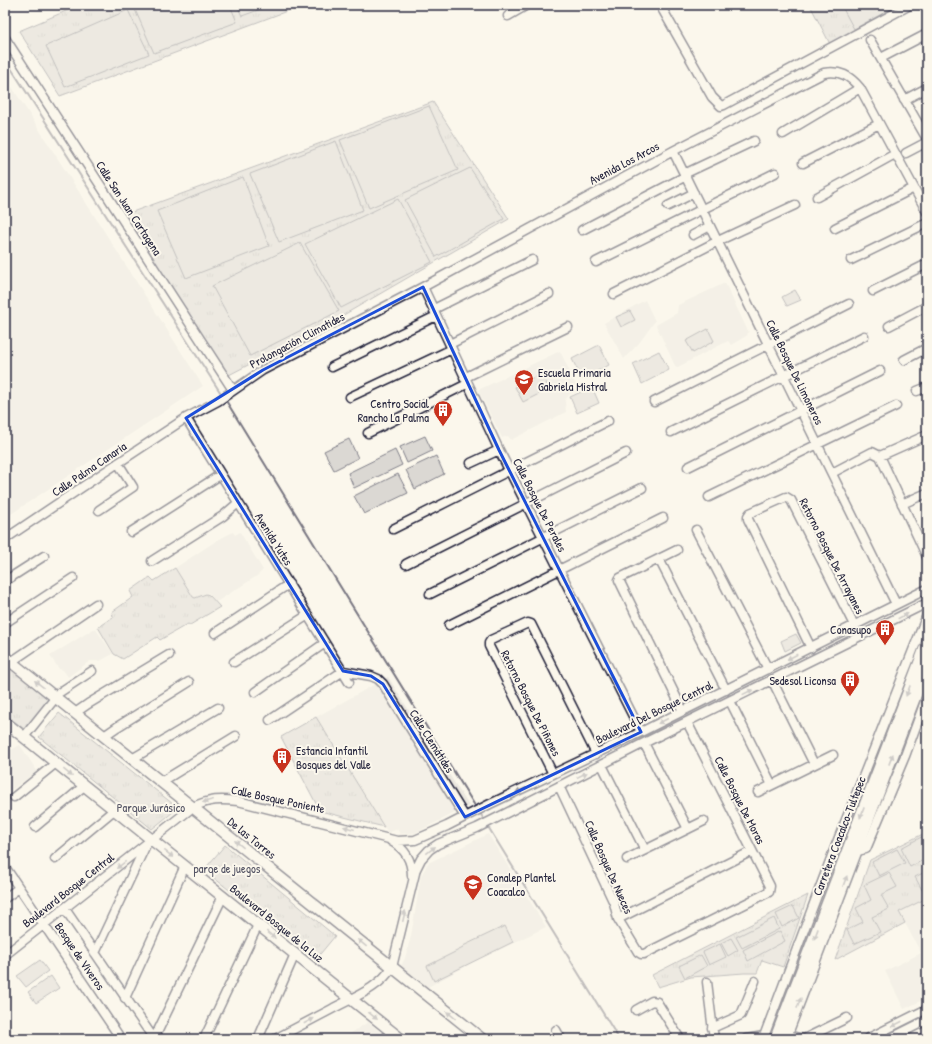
<svg xmlns="http://www.w3.org/2000/svg" width="932" height="1044" font-family="'Patrick Hand',sans-serif">
	<style>
		.built { fill: #ebe7df }
		.grass { fill: url(#grass-tufts); stroke: #7e7d87 }
		.pitch { fill: #dbd8d3; stroke: #7e7d87 }
		.lines { fill: none; stroke-linecap: round; stroke-linejoin: round }
		.stream { stroke: #787681; stroke-width: 2 }
		.minor-casing { stroke: #22223b; stroke-width: 11 }
		.major-casing { stroke: #22223b; stroke-width: 13 }
		.minor { stroke: #fbf7ec; stroke-width: 8 }
		.major { stroke: #fbf7ec; stroke-width: 10 }
		.oneway { fill: #99979c }
		.marked { fill: none; stroke: #1d4ed8; stroke-width: 3; stroke-linejoin: round }
		.labels { text-anchor: middle; dominant-baseline: central; stroke-width: 4; stroke-linejoin: round; paint-order: stroke }
		.street-label { font-size: 12px; fill: #22223b; stroke: #fbf7ec }
		.poi-label { font-size: 12px; fill: #22223b; stroke: #fbf7ec; text-anchor: start }
		.park-label { font-size: 12px; fill: #505061; stroke: #fbf7ec }
	</style>
	<defs>
		<pattern id="grass-tufts" width="24" height="20" patternUnits="userSpaceOnUse"><rect width="24" height="20" fill="#dbd8d3"/><path d="M3 7l-1-3M5 7V3M7 7l1-3M15 17l-1-3M17 17v-4M19 17l1-3" fill="none" stroke="#bcb9b6"/></pattern>
	</defs>
	<rect width="100%" height="100%" fill="#fbf7ec"/>
	<filter id="ink" filterUnits="userSpaceOnUse"><feTurbulence type="fractalNoise" baseFrequency=".025" numOctaves="2"/><feDisplacementMap in="SourceGraphic" scale="8" xChannelSelector="R" yChannelSelector="G"/><feConvolveMatrix kernelMatrix="1 2 1 2 8 2 1 2 1" color-interpolation-filters="sRGB"/></filter>
	<g filter="url(#ink)">
		<path class="built" d="M5,76L203,386L5,518Z
			M725,283L747,329L749,332L747,334L748,335L731,345L728,341L676,368L656,325L677,313L678,305Z
			M645,300L655,321L640,342L624,359L604,323Z
			M560,351L577,387L570,394L565,400L566,412L511,440L508,436L502,438L478,390Z
			M233,532L235,535L240,532L263,570L257,576L218,601H214L210,594L207,593L195,598L193,597L175,568L219,539Z
			M95,628L113,654L100,661H90L68,677L63,670L59,669L50,656Z
			M388,677L469,806L415,833L400,834L397,829L388,833L316,717Z
			M5,745L9,746L11,750L20,745L37,771L10,791L5,792Z
			M488,834L546,927L472,963L428,987L401,966L405,958L411,936L421,876L428,863Z
			M927,898V998L904,1009L885,971L921,953L899,912Z
			M368,1022L389,1039H342Z"/>
		<path class="grass" d="M80,5H303L60,96L19,31Z
			M810,5H903L830,44Z
			M433,102L509,219L340,317L227,376L124,215Z
			M175,568L193,597L195,598L206,594L209,595L220,607L190,625L188,624L160,640L157,637L123,659L114,654L98,627L113,617L112,612L133,597L130,591L150,577L154,581Z
			M5,664L50,700L27,729H24L5,714Z
			M59,713L178,808L152,829L39,737Z
			M316,717L384,827L320,811L281,737Z
			M927,832V898L899,912L905,923L835,960L870,860Z
			M225,845L335,936L316,959L204,870Z
			M808,895L783,967L762,960L757,973H744L691,977L658,987L652,975Z"/>
		<path class="pitch" d="M133,5H230L237,22L154,53Z
			M237,5H272L242,16Z
			M841,5H898L854,29Z
			M128,10L149,54L65,87L46,46Z
			M429,106L458,170L369,208L340,140Z
			M336,141L363,210L279,242L250,174Z
			M470,168L504,219L436,257L405,200Z
			M243,177L269,246L186,278L157,211Z
			M398,199L432,262L341,308L305,244Z
			M300,243L339,311L250,356L212,286Z
			M795,290L801,300L787,306L782,297Z
			M630,311L635,320L621,327L616,317Z
			M708,329L714,341L693,353L686,341Z
			M599,345L609,365L582,379L572,359Z
			M659,351L669,370L642,384L633,364Z
			M542,373L549,389L523,402L515,387Z
			M592,387L599,403L577,413L570,397Z
			M425,436L432,451L407,463L400,447Z
			M349,439L358,458L334,470L324,451Z
			M395,450L402,465L354,488L348,473Z
			M436,456L444,474L415,489L406,470Z
			M398,474L408,493L364,514L354,496Z
			M796,634L801,643L785,651L781,641Z
			M927,834V858L910,867L901,848Z
			M897,849L905,863L879,876L872,862Z
			M927,871V896L926,897L915,877Z
			M889,873L897,887L881,895L889,909L872,917L880,932L854,944L847,930L863,922L856,908L871,900L864,885Z
			M793,906L799,918L782,927L776,914Z
			M774,918L779,929L742,948L736,937Z
			M505,926L513,942L434,981L427,966L463,948V946Z
			M780,931L785,941L748,961L743,950Z
			M731,938L738,950L728,956L721,943Z
			M720,944L726,957L709,965L703,952Z
			M701,955L707,966L685,978L679,966Z
			M40,960L48,971L26,987L17,976Z
			M51,976L59,988L36,1003L28,992Z"/>
		<g class="lines">
			<path class="stream" d="M5,59L222,395
				M225,399L477,809
				M480,813L485,821
				M487,825L619,1039"/>
			<defs>
				<path id="minor" d="M660,5L712,97L721,106L724,105L910,5
					M508,16L527,5
					M5,38L233,390
					M870,40L927,139
					M881,58L927,34
					M904,100L927,88
					M783,134L860,88
					M673,151L896,604
					M906,153L927,142
					M803,163L879,124
					M684,174L754,141
					M817,197L895,154
					M668,206L694,193
					M835,228L914,188
					M582,230L686,176
					M693,235L710,226
					M851,260L927,223
					M596,262L775,173
					M423,287L499,450L641,732
					M873,291L927,264
					M614,294L718,241L795,205
					M434,309L532,260
					M889,326L927,306
					M450,344L549,294
					M904,360L927,348
					M332,367L436,316
					M464,378L568,327
					M917,391L927,387
					M350,397L452,349
					M654,402L849,304
					M186,418L349,682
					M671,432L864,336
					M368,433L467,384
					M880,456L927,557
					M880,456L927,435
					M471,463L499,450
					M688,467L880,371
					M832,473L872,452L880,456
					M709,497L896,406
					M902,504L927,493
					M99,510L133,487L118,463
					M393,529L608,421
					M696,530L768,669
					M131,532L220,475
					M5,539L118,463L186,418L218,401L263,370L423,287L673,151L824,73C840,70 850,76 860,88L927,212
					M677,550L620,578L619,580L683,711
					M659,559L726,690
					M152,561L223,516L238,503
					M406,564L626,453
					M5,581L44,556
					M430,594L642,488
					M5,623L73,578
					M449,625L663,518
					M215,633L289,584
					M811,648L748,519V516L750,513L786,497L791,500L854,625
					M11,662L96,604
					M234,662L308,615
					M772,680L814,764
					M255,692L325,643
					M54,696L92,671
					M730,701L772,785
					M75,713L88,704L169,655
					M270,720L343,671L371,676L378,679L383,684L465,817
					M104,736L117,727L189,682
					M24,737L56,697
					M644,743L688,829
					M132,759L218,708
					M602,765L645,850
					M553,774L489,646V643L491,640L528,623L531,624L596,754
					M161,782L236,736
					M559,786L614,903L618,919L638,952L641,954H644L769,892L770,886L687,722
					M758,792L833,755
					M14,797L56,763
					M35,827L84,786
					M391,841C404,848 412,860 412,876
					M857,851L866,849L905,756L927,696
					M55,859L114,810
					M627,859L704,821
					M5,867L121,1039
					M5,898L19,888
					M65,909L154,1039
					M618,919L752,851
					M95,953L145,847
					M5,955L193,807C210,799 220,799 238,801L397,841L415,840L447,826L490,804L641,732L927,589
					M707,982L714,1039
					M125,998L185,866
					M636,1010L652,1001L657,1002L680,1039
					M712,1028L741,1015L755,981
					M556,1030L561,1039
					M787,1035L804,1039L847,1018
					M154,1039L223,896
					M204,1039L258,925
					M258,1039L295,954
					M275,1039C294,1029 313,1019 332,1009C352,998 380,988 392,967L416,869L421,859L429,850L438,844L477,828L644,743L927,603
					M746,1039L764,1036
					M763,1039L836,845L927,615
					M867,1039L927,1009
					M889,1039L927,1020"/>
				<path id="major" d="M5,657L482,1039
					M5,722L152,840L401,1039
					M775,1039L927,642
					M785,1039L927,666"/>
			</defs>
			<use href="#minor" class="minor-casing"/>
			<use href="#major" class="major-casing"/>
			<use href="#minor" class="minor"/>
			<use href="#major" class="major"/>
		</g>
		<defs><path id="oneway-solid" d="M-6-.8H1V-3.2L6.5 0L1 3.2V.8H-6Z"/></defs>
		<g class="oneway">
			<use href="#oneway-solid" transform="translate(903 616) rotate(-27)"/>
			<use href="#oneway-solid" transform="translate(792 657) rotate(153)"/>
			<use href="#oneway-solid" transform="translate(39 684) rotate(-142)"/>
			<use href="#oneway-solid" transform="translate(908 691) rotate(111)"/>
			<use href="#oneway-solid" transform="translate(748 692) rotate(-26)"/>
			<use href="#oneway-solid" transform="translate(663 721) rotate(153)"/>
			<use href="#oneway-solid" transform="translate(891 759) rotate(-69)"/>
			<use href="#oneway-solid" transform="translate(68 773) rotate(39)"/>
			<use href="#oneway-solid" transform="translate(582 775) rotate(-26)"/>
			<use href="#oneway-solid" transform="translate(521 790) rotate(156)"/>
			<use href="#oneway-solid" transform="translate(208 801) rotate(165)"/>
			<use href="#oneway-solid" transform="translate(862 813) rotate(111)"/>
			<use href="#oneway-solid" transform="translate(349 828) rotate(-165)"/>
			<use href="#oneway-solid" transform="translate(239 844) rotate(-141)"/>
			<use href="#oneway-solid" transform="translate(431 850) rotate(-38)"/>
			<use href="#oneway-solid" transform="translate(169 854) rotate(38)"/>
			<use href="#oneway-solid" transform="translate(121 865) rotate(142)"/>
			<use href="#oneway-solid" transform="translate(845 881) rotate(-69)"/>
			<use href="#oneway-solid" transform="translate(404 916) rotate(-77)"/>
			<use href="#oneway-solid" transform="translate(816 934) rotate(111)"/>
			<use href="#oneway-solid" transform="translate(271 935) rotate(39)"/>
			<use href="#oneway-solid" transform="translate(362 943) rotate(-141)"/>
			<use href="#oneway-solid" transform="translate(799 1003) rotate(-69)"/>
			<use href="#oneway-solid" transform="translate(451 1015) rotate(-141)"/>
			<use href="#oneway-solid" transform="translate(373 1016) rotate(39)"/>
			<use href="#oneway-solid" transform="translate(309 1021) rotate(-28)"/>
			<use href="#oneway-solid" transform="translate(897 1024) rotate(153)"/>
		</g>
	</g>
	<path d="M0 0H932V1044H0ZM423,287L499,450L641,732L465,817L383,684L371,676L343,671L186,418L263,370Z" fill="#fbf7ec" fill-opacity=".55" fill-rule="evenodd"/>
	<path class="marked" d="M423,287L499,450L641,732L465,817L383,684L371,676L343,671L186,418L263,370Z"/>
	<defs>
		<symbol id="school-pin" viewBox="-11 -11 22 30"><path d="M0 17L-7.5 6A9.5 9.5 0 1 1 7.5 6Z" fill="#c8321e" stroke="#fbf7ec"/><path d="M0-5L7-2L0 1L-7-2ZM-4 1L0 2.5L4 1V4Q0 6-4 4Z" fill="#fff"/></symbol>
		<symbol id="building-pin" viewBox="-11 -11 22 30"><path d="M0 17L-7.5 6A9.5 9.5 0 1 1 7.5 6Z" fill="#c8321e" stroke="#fbf7ec"/><path d="M-4-6H4V6H1V3H-1V6H-4ZM-2.5-4.3h1.7v1.8h-1.7ZM.8-4.3h1.7v1.8H.8ZM-2.5-1h1.7V.8h-1.7ZM.8-1h1.7V.8H.8Z" fill="#fff"/></symbol>
	</defs>
	<g fill-rule="evenodd">
		<use href="#school-pin" x="513" y="368" width="22" height="30"/>
		<use href="#building-pin" x="432" y="399" width="22" height="30"/>
		<use href="#building-pin" x="874" y="618" width="22" height="30"/>
		<use href="#building-pin" x="839" y="669" width="22" height="30"/>
		<use href="#building-pin" x="271" y="746" width="22" height="30"/>
		<use href="#school-pin" x="462" y="873" width="22" height="30"/>
	</g>
	<g class="labels">
		<g class="street-label">
			<text transform="translate(624 163) rotate(-28)">Avenida Los Arcos</text>
			<text transform="translate(129 208) rotate(57)">Calle San Juan Cartagena</text>
			<text transform="translate(297 340) rotate(-28)">Prolongación Climatides</text>
			<text transform="translate(795 372) rotate(64)">Calle Bosque De Limoneros</text>
			<text transform="translate(89 469) rotate(-34)">Calle Palma Canaria</text>
			<text transform="translate(540 505) rotate(63)">Calle Bosque De Perales</text>
			<text transform="translate(274 539) rotate(58)">Avenida Yutes</text>
			<text transform="translate(832 556) rotate(63)">Retorno Bosque De Arrayanes</text>
			<text transform="translate(531 703) rotate(63)">Retorno Bosque De Piñones</text>
			<text transform="translate(654 712) rotate(-26)">Boulevard Del Bosque Central</text>
			<text transform="translate(432 741) rotate(58)">Calle Clemátides</text>
			<text transform="translate(278 799) rotate(12)">Calle Bosque Poniente</text>
			<text transform="translate(740 800) rotate(63)">Calle Bosque De Moras</text>
			<text transform="translate(839 836) rotate(-69)">Carretera Coacalco-Tultepec</text>
			<text transform="translate(252 838) rotate(39)">De las Torres</text>
			<text transform="translate(609 867) rotate(66)">Calle Bosque De Nueces</text>
			<text transform="translate(68 890) rotate(-38)">Boulevard Bosque Central</text>
			<text transform="translate(277 923) rotate(39)">Boulevard Bosque de la Luz</text>
			<text transform="translate(80 956) rotate(56)">Bosque de Viveros</text>
		</g>
		<g class="poi-label">
			<text x="538" y="372">Escuela Primaria<tspan x="538" dy="14">Gabriela Mistral</tspan></text>
			<text x="429" y="403" text-anchor="end">Centro Social<tspan x="429" dy="14">Rancho La Palma</tspan></text>
			<text x="871" y="629" text-anchor="end">Conasupo</text>
			<text x="836" y="680" text-anchor="end">Sedesol Liconsa</text>
			<text x="296" y="750">Estancia Infantil<tspan x="296" dy="14">Bosques del Valle</tspan></text>
			<text x="487" y="877">Conalep Plantel<tspan x="487" dy="14">Coacalco</tspan></text>
		</g>
		<g class="park-label">
			<text x="151" y="807">Parque Jurásico</text>
			<text x="227" y="868">parqe de juegos</text>
		</g>
	</g>
	<rect width="932" height="1044" fill="none" stroke="#fbf7ec" stroke-width="20"/>
	<rect x="10" y="10" width="912" height="1024" fill="none" stroke="#22223b" stroke-width="1.5" filter="url(#ink)"/>
</svg>
